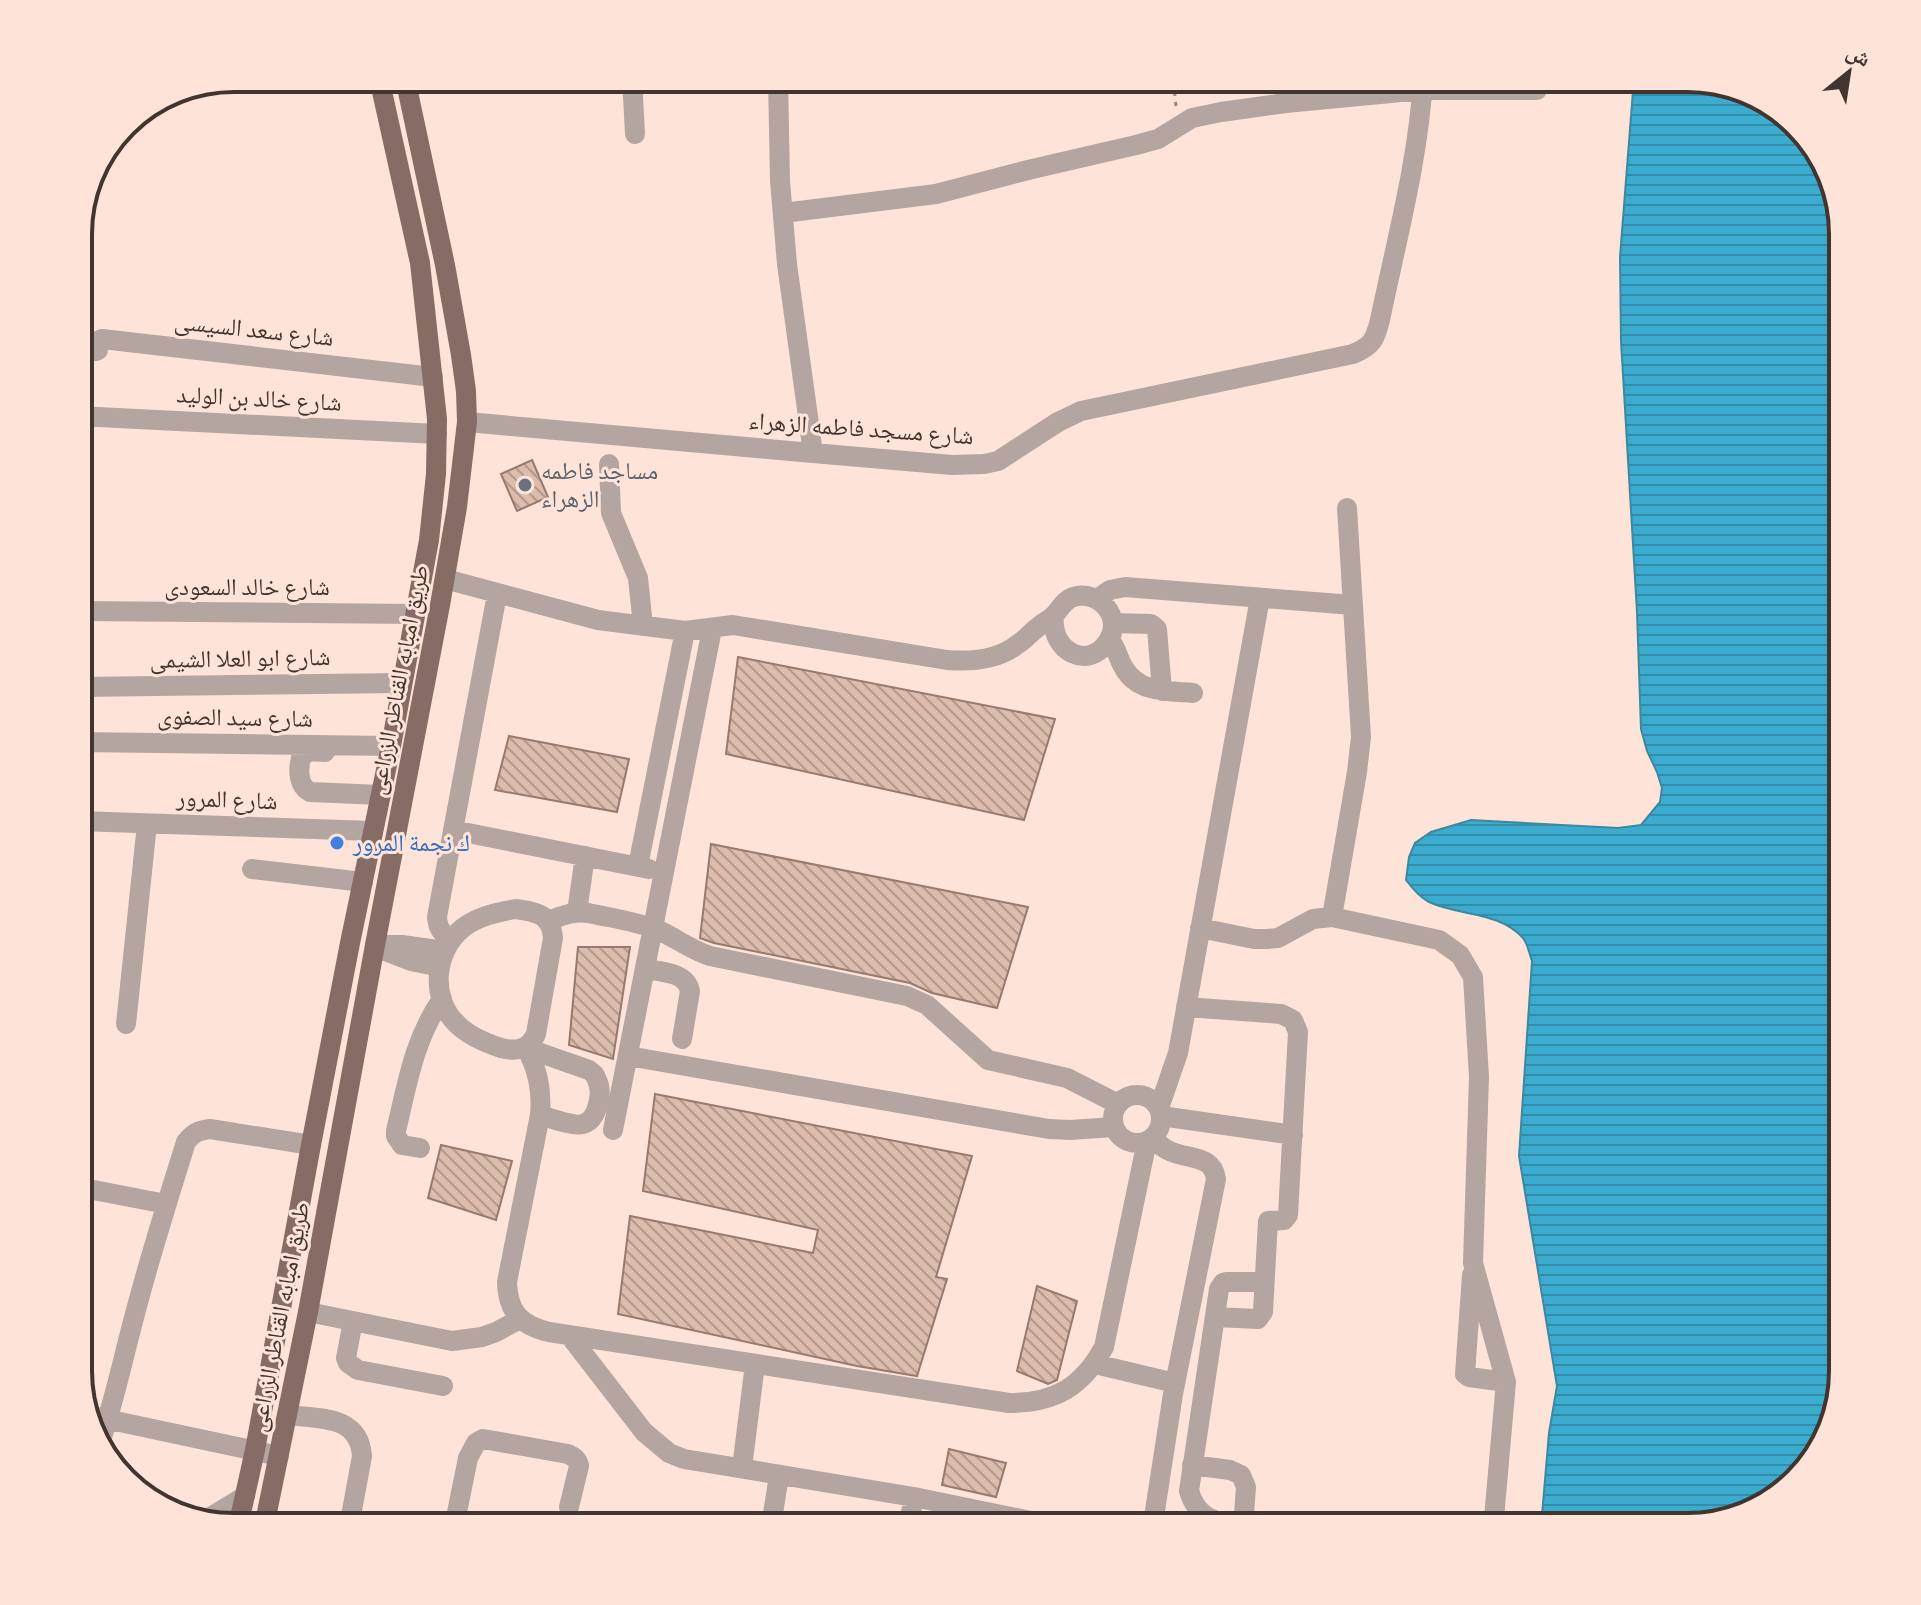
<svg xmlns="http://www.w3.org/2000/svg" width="1921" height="1605" font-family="'Source Sans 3','Noto Naskh Arabic',sans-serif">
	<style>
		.water { fill: url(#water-rules); stroke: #3d889f; stroke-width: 2 }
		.building { fill: url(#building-back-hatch); stroke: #977a6d; stroke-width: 2 }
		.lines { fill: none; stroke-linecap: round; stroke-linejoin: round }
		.path { stroke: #97847b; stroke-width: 3; stroke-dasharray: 6 6; stroke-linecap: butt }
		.minor { stroke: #b4a5a1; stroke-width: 20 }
		.major { stroke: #866c65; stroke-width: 20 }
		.worship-dot { fill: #6b7280; stroke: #fee4d8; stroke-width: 3 }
		.shop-dot { fill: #3f7fe0; stroke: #fee4d8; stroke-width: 3 }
		.labels { text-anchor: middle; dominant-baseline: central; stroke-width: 6; stroke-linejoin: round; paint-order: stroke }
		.street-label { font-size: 24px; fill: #42352f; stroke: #fee4d8 }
		.worship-label { font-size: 24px; fill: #5b616d; stroke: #fee4d8; text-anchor: start }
		.shop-label { font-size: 24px; fill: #366cbe; stroke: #fee4d8; text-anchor: start }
		.rim { fill: none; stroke: #42352f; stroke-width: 4 }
	</style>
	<defs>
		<pattern id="water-rules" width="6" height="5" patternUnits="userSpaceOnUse" patternTransform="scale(2)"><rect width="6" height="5" fill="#3baccf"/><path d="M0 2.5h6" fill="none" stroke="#338da8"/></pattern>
		<pattern id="building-back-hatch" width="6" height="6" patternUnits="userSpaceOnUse" patternTransform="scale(2)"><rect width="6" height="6" fill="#dbbcad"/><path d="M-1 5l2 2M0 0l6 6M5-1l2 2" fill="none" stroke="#b39a8d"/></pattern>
	</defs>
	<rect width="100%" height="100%" fill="#fee4d8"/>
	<path class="water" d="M1634,78H1687L1790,117L1831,174L1843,234V1371L1804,1474L1747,1515L1687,1527H1541L1549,1433L1557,1386L1519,1156L1532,961C1529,953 1528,944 1523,938C1499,911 1459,916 1429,902C1419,897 1412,888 1406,880L1409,857L1415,843L1431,832L1471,820L1618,828L1641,825L1660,802L1662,788L1657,772L1647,751L1641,729L1637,612L1621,341L1620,257Z"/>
	<path class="building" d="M532,460L548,497L517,511L501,474Z
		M738,657L1055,719L1024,820L726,754Z
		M509,736L629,759L617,812L495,790Z
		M711,844L1028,907L997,1008L932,993L910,983L714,943L700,938Z
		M578,947H630L613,1059L569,1045Z
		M655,1094L972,1156L936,1277L947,1279L917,1376L857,1366L618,1314L630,1216L813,1253L818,1230L643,1191Z
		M441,1145L512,1161L496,1220L428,1198Z
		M1037,1286L1077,1301L1057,1380L1048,1384L1017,1371Z
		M949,1449L1006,1463L996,1497L942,1485Z"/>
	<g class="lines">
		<path class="path" d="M1173,78L1176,106"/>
		<path class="minor" d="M632,78L635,134
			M778,78L780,181L787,264L813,453
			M783,213L936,194L1028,170L1136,145L1158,139L1192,118L1221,112L1286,103L1422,90H1537
			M78,351H96L98,350V341L102,339L433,377
			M78,416L437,434
			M467,422L813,453L952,465L984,464L998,461L1058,422L1081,411L1353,354C1372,346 1375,340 1380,320C1396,242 1419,158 1423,78
			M609,464L611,513L638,578L643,626
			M445,579L598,620L685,631L733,625L947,660C972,662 998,660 1018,644C1025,640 1030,633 1037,628C1041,624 1047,621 1052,617C1060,611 1062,601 1073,597C1099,589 1124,618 1108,641C1089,671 1050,652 1054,616
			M1097,599L1110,590L1125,587L1353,605
			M78,611L415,614
			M1113,623L1151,624L1157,629L1162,691
			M1110,640C1117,648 1118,659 1124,668C1138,693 1168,691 1193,693
			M78,687L401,683
			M78,742L391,746
			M325,752L308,751L301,758C298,770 298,786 310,792L381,795
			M78,821L373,831
			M453,830L649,869
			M638,866L685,631
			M252,869L363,882
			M516,909C537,912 551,914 553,938L536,1034C529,1049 517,1052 501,1048C486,1043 469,1036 458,1025C429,999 434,950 464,927C479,916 498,912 516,909Z
			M577,912L585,856
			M1332,917L1357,772L1361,737L1347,508
			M548,921C562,916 573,911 588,913C611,918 636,921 658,930C676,938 691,950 710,956L907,996L927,1005L988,1060L1067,1078L1118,1104
			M1200,928L1254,939H1267L1278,938L1313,919L1332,917L1439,940L1460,955L1473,977L1479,1077L1473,1263L1506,1382L1494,1518L1490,1527
			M453,938C442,935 438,929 437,917L497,594
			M375,945H402L445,951
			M385,951L411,961L440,967
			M645,969C662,972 686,972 690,991L682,1039
			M1186,1007L1281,1014L1293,1020L1298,1032L1288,1215L1284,1220L1268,1221L1263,1312L1258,1319L1216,1317
			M126,1024L147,824
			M526,1048C538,1070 542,1090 540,1115L507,1282C508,1312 520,1325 549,1332L1009,1403C1055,1403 1082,1387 1104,1347L1147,1141
			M526,1048L589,1070C594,1074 595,1074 597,1080C603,1092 598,1120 583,1124C573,1127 550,1118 540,1115
			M628,1056L1049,1129L1070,1130L1114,1127
			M1113 1119a24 24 0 1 1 48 0a24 24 0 1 1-48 0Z
			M1159,1108L1178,1053L1260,598
			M1161,1116L1293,1135
			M613,1130L712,629
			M420,1148L402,1145L396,1136V1131C407,1085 414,1039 442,999
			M78,1187L166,1204
			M1472,1275L1465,1374L1469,1377L1506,1382
			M308,1312L452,1341L482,1337L496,1332L520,1319
			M353,1321L346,1358L348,1363L358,1370L443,1386
			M569,1335L644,1432L669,1453L684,1459L914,1497L1060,1527
			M1095,1364L1175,1383
			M87,1415L279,1456
			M288,1415C320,1419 359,1415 362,1456L349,1527
			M99,1446C114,1403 123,1358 135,1314C150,1256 168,1199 186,1142C193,1133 199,1130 210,1129L311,1145
			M1192,1465L1230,1470L1241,1475L1246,1487L1243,1527
			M742,1468L755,1364
			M209,1518L245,1496
			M454,1527L468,1458L476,1443L483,1439L568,1454C574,1457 578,1459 579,1466L569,1507
			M771,1527L779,1475
			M908,1527L914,1497
			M1151,1527L1154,1517L1173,1394L1216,1179C1212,1147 1172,1166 1153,1137
			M1241,1527C1215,1521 1198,1520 1189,1491L1219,1289L1223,1283L1226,1282H1264"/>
		<path class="major" d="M238,1527L255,1450L311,1145L350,943L391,746L429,540L436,474L437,419L420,263L379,78
			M264,1527L308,1312L375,945L440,605L457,507L467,422L466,391L461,355L445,265L405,78"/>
	</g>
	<circle class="worship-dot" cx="525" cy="485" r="8"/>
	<circle class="shop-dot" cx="337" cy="843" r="8"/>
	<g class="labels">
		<g class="street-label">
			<text transform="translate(254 330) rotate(6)">شارع سعد السيسى</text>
			<text transform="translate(259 399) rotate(3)">شارع خالد بن الوليد</text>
			<text transform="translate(861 429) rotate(4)">شارع مسجد فاطمه الزهراء</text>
			<text x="247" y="587">شارع خالد السعودى</text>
			<text transform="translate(240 659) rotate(-1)">شارع ابو العلا الشيمى</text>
			<text transform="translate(399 680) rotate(-79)">طريق امبابه القناطر الزراعى</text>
			<text transform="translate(235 718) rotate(1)">شارع سيد الصفوى</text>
			<text transform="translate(227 800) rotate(2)">شارع المرور</text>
			<text transform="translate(280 1317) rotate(-79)">طريق امبابه القناطر الزراعى</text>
		</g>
		<g class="worship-label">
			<text x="541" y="471">مساجد فاطمه<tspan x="541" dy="28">الزهراء</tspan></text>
		</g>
		<g class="shop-label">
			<text x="353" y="843">ك نجمة المرور</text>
		</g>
	</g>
	<path d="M0 0H1921V1605H0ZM234 92H1687A142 142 0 0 1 1829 234V1371A142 142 0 0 1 1687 1513H234A142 142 0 0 1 92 1371V234A142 142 0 0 1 234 92Z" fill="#fee4d8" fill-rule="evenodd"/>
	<path class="rim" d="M234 92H1687A142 142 0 0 1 1829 234V1371A142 142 0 0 1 1687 1513H234A142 142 0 0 1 92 1371V234A142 142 0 0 1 234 92Z"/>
	<g transform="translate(1849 72) rotate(30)" stroke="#fee4d8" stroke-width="6" paint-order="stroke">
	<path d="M0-6L14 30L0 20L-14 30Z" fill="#42352f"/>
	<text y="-12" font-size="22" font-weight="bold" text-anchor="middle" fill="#42352f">ش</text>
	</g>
</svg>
